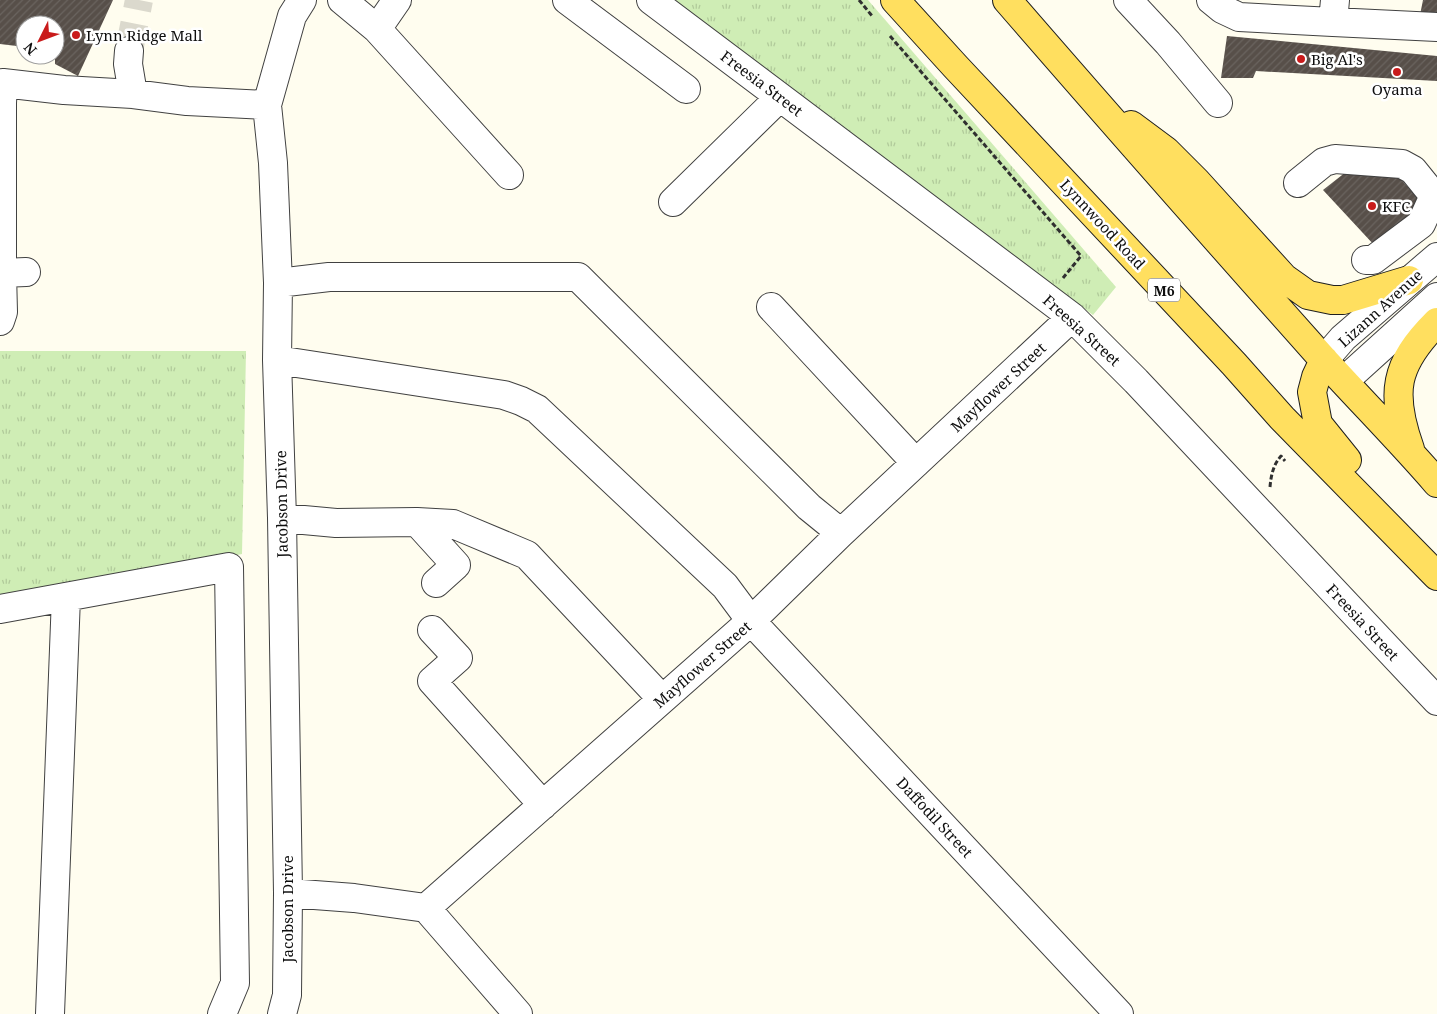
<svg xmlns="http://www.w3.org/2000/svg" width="1437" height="1014" font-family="'Noto Serif',serif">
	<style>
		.park { fill: url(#park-tufts) }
		.building { fill: url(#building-hatch) }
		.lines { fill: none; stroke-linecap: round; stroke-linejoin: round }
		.minor-tunnel { stroke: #dbd9cd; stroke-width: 28; stroke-dasharray: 28 14; stroke-linecap: butt }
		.minor-casing { stroke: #414141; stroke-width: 30 }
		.major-casing { stroke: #1f1f1f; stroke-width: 30 }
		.path { stroke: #303030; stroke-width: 3; stroke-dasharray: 5 2.5; stroke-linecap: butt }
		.minor { stroke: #fff; stroke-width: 28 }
		.major { stroke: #ffdf5f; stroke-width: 28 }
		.poi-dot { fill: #c91b1b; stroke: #fff; stroke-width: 2 }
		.labels { text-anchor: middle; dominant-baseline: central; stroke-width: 5; stroke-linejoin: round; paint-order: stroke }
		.shield { fill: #fff; stroke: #565656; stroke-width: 1 }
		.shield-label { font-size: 14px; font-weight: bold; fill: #0e0e0e }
		.poi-label { font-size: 15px; fill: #0e0e0e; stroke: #fff; text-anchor: start }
		.street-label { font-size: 15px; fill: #0e0e0e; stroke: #fff }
	</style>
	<defs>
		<pattern id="park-tufts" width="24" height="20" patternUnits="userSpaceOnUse" patternTransform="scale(1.25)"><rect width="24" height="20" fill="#cfedb5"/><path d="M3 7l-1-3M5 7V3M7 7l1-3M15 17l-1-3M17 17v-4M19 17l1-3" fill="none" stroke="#b1ca9a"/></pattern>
		<pattern id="building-hatch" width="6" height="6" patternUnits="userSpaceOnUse" patternTransform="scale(1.25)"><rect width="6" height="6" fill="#574f49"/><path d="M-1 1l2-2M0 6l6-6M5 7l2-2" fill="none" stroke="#6a645f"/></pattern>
	</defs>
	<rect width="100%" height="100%" fill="#fffdef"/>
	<path class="park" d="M664,0H868L1116,287L1093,315Z
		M0,351H246L242,554L0,603Z"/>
	<path class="building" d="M0,0H113L78,76L55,64V25H25V47L0,44Z
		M1423,0H1437V15H1420Z
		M1227,36L1437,56V81L1256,71L1253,78H1221Z
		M1351,168L1398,176L1424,205L1375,246L1323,190Z"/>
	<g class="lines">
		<path class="minor-tunnel" d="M129,51L139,0"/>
		<defs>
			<path id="minor" d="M342,0L377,29L509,175
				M567,0L686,89
				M651,0L1072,317L1136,381L1437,701
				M1128,0L1168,43L1218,103
				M1211,0L1222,9L1239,17L1333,22
				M1335,0L1333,22L1437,27
				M377,29L397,0
				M129,51L128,64L133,94
				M1298,183L1324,162L1335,159L1402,164L1413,170L1430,191L1432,200L1421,224L1373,260H1366
				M673,202L780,97
				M26,272L2,273V103L3,83L64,90L133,94L187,101L267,105
				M278,283L329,277H578L809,507L841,533
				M771,307L916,463
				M0,321L3,312L2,273
				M277,360L504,395L521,401L537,409L725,586L751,621L1119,1014
				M1324,360L1343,338L1437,257
				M1344,381L1437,297
				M282,518L336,523L417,522L453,524L527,555L662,699
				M417,522L456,565L436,583
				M0,609L229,567L235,983L222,1014
				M432,630L458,658L432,681L543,805
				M288,893L354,898L426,908L751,621L841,533L1072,317
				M426,908L518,1014
				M50,1014L66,597
				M282,1014L287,995L288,893L282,518L277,360L278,283L273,163L267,105L292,16L302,0"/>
			<path id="major" d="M895,0L955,66L1234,364L1282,418L1437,576
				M1007,0C1111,120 1216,239 1322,358C1360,400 1400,440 1437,483
				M1131,125L1166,151L1196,181L1284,278L1308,295L1332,300H1343L1409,280
				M1324,360L1316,377L1312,392L1318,424L1347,460
				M1410,449C1390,393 1394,365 1437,322"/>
		</defs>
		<use href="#minor" class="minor-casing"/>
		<use href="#major" class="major-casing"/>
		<path class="path" d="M859,0L873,17
			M890,36L1081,256L1063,278
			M1270,487C1271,476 1273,465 1281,456L1285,461"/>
		<use href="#minor" class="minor"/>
		<use href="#major" class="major"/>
	</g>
	<g class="poi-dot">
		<circle cx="76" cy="35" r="5"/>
		<circle cx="1301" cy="59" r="5"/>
		<circle cx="1397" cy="72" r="5"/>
		<circle cx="1372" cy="206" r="5"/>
	</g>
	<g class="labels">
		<rect class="shield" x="1148" y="278.5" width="32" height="23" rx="4"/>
		<g class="shield-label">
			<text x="1164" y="290">M6</text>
		</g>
		<g class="poi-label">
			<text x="86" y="35">Lynn Ridge Mall</text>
			<text x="1311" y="59">Big Al's</text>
			<text x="1397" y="89" text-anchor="middle">Oyama</text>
			<text x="1382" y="206">KFC</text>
		</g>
		<g class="street-label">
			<text transform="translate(762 83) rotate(37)">Freesia Street</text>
			<text transform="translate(1103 224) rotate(47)">Lynnwood Road</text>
			<text transform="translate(1380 308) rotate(-42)">Lizann Avenue</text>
			<text transform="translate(1082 330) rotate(42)">Freesia Street</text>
			<text transform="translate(998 387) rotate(-43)">Mayflower Street</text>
			<text transform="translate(281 504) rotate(-91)">Jacobson Drive</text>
			<text transform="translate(1363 622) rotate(47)">Freesia Street</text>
			<text transform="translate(702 664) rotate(-41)">Mayflower Street</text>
			<text transform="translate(935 817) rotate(47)">Daffodil Street</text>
			<text transform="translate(287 909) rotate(-90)">Jacobson Drive</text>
		</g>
	</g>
	<g transform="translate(40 40) rotate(228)"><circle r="24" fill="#ffffff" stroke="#9f9f9f"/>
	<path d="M0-4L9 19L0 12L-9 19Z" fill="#c91b1b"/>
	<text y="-8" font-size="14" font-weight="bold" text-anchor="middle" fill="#0e0e0e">N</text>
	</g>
</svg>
